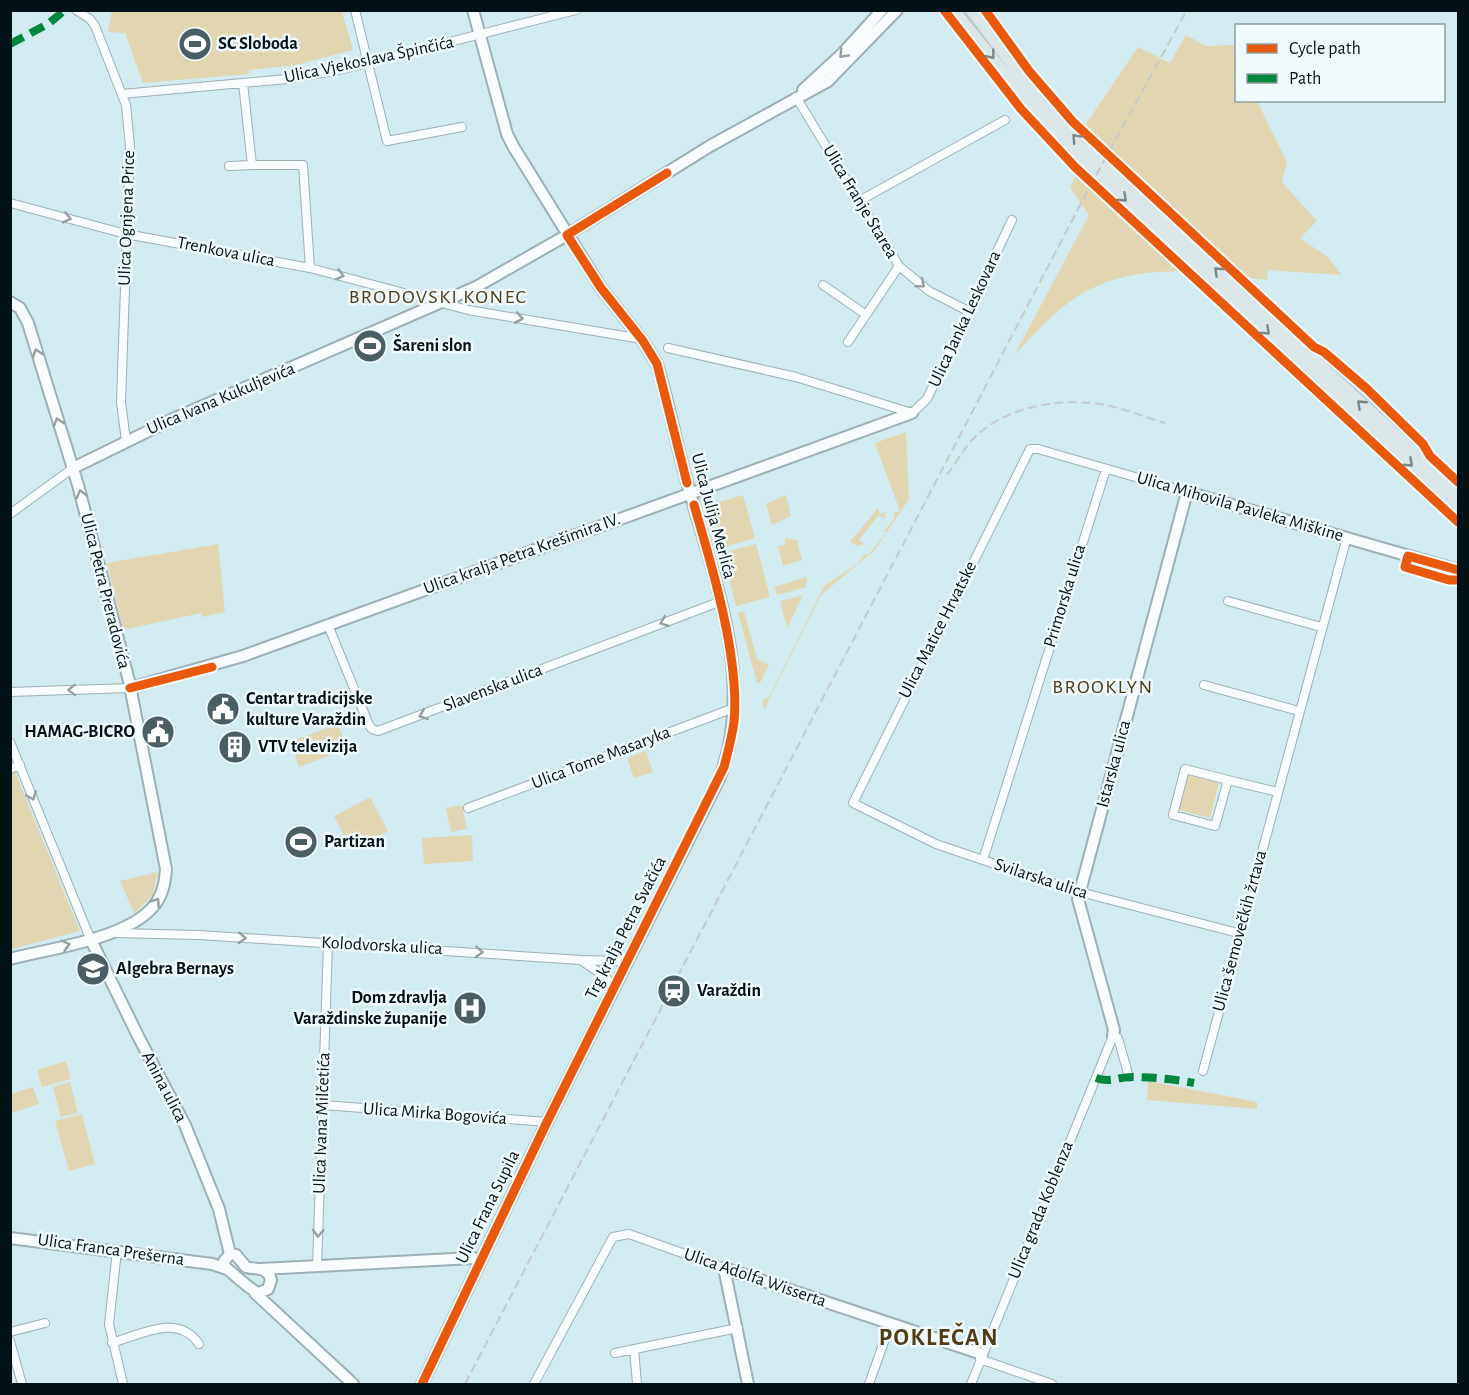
<svg xmlns="http://www.w3.org/2000/svg" width="1469" height="1395" font-family="'Alegreya Sans',sans-serif">
	<style>
		.green { fill: #e1d6b1 }
		.lines { fill: none; stroke-linecap: round; stroke-linejoin: round }
		.street-casing { stroke: #9db0b5; stroke-width: 10 }
		.secondary-casing { stroke: #9db0b5; stroke-width: 14 }
		.primary-casing { stroke: #bdc8cc; stroke-width: 15 }
		.street { stroke: #f8fcfd; stroke-width: 8 }
		.secondary { stroke: #f8fcfd; stroke-width: 10 }
		.primary { stroke: #dbe6e8; stroke-width: 12 }
		.rail { stroke: #c3cacb; stroke-width: 2; stroke-dasharray: 9 4.5; stroke-linecap: butt }
		.quiet { stroke: #00873e; stroke-width: 8; stroke-dasharray: 15 8; stroke-linecap: butt }
		.cycleway-casing { stroke: #f0f9fb; stroke-width: 13 }
		.cycleway { stroke: #e8590c; stroke-width: 9 }
		.oneway { stroke: #969ea1 }
		.oneway2 { stroke: #7a878a }
		.labels { text-anchor: middle; dominant-baseline: central; stroke-width: 5; stroke-linejoin: round; paint-order: stroke }
		.poi-label { font-size: 18px; font-weight: bold; fill: #031216; stroke: #f0f9fb; text-anchor: start }
		.street-label { font-size: 18px; fill: #031216; stroke: #f0f9fb }
		.neighbourhood-label { font-size: 20px; letter-spacing: 1.5px; fill: #503c16; stroke: #f0f9fb }
		.district-label { font-size: 24px; font-weight: bold; letter-spacing: 1.5px; fill: #503c16; stroke: #f0f9fb }
	</style>
	<rect width="100%" height="100%" fill="#d2ebf1"/>
	<path class="green" d="M112,11H342L353,50L296,65L249,70V74L143,83L125,33L108,32Z
		M1186,35L1206,46L1235,45L1236,100L1257,101L1287,162L1282,182L1317,221L1300,238L1328,257L1342,275L1268,270L1267,280C1198,271 1127,259 1068,303C1048,318 1032,337 1015,354L1089,215L1070,187L1095,138L1084,127L1138,47L1170,63Z
		M906,432L909,499L875,550L821,595L764,710L762,701L770,696L824,586L857,564L865,554L868,555L886,533L884,531L894,519V513L900,511L875,443Z
		M743,495L755,538L721,548L709,505Z
		M786,495L791,516L772,525L766,504Z
		M878,508L880,514L886,512L884,519L879,515L859,540L864,544L858,546L850,542Z
		M785,538L797,540L802,560L783,566L778,546L785,545Z
		M218,544L225,612L202,617L201,613L123,630L107,563Z
		M756,544L770,597L736,606L722,553Z
		M807,577L806,587L777,595L774,587Z
		M803,595L787,628L780,601Z
		M744,611L757,659L769,665L760,683H757L738,613Z
		M338,724L347,749L299,767L290,742Z
		M646,751L653,772L634,778L627,758Z
		M10,760L80,931L11,949H10Z
		M1188,775L1219,783L1210,818L1179,810Z
		M370,797L388,831L352,850L334,816Z
		M462,805L467,829L451,832L446,808Z
		M472,835L473,861L424,864L422,838Z
		M158,872L153,895L134,913L120,881Z
		M66,1061L71,1079L42,1087L37,1070Z
		M1148,1081L1257,1102V1109L1147,1100Z
		M70,1082L78,1113L61,1117L53,1087Z
		M33,1087L39,1104L11,1113V1094Z
		M82,1114L95,1164L69,1171L55,1121Z"/>
	<g class="lines">
		<defs>
			<path id="street" d="M76,10L90,19L95,26L126,105L130,146L121,402L126,441
				M355,10L387,141L462,127
				M243,83L252,165H303L310,268
				M122,94L287,79L339,70L576,10
				M796,97L899,266L929,291L968,311
				M229,166L252,165
				M859,201L1005,120
				M10,203L126,234L310,268L468,310L642,339
				M823,285L865,314
				M848,342L899,266
				M668,348L796,377L912,413L927,399L1012,220
				M1187,492L1038,449H1030L853,803L936,844L983,860L1080,892L1238,933
				M10,514L73,468
				M1228,601L1321,627
				M328,625L369,725L372,729L378,731L719,602
				M1204,685L1299,711
				M10,692L130,688
				M10,742L90,938
				M10,769L20,765
				M1228,780L1185,769L1173,815L1215,826L1228,780L1278,792
				M468,808L734,708
				M983,860L1106,469
				M116,933L199,935L581,960L618,961L629,958
				M582,961L606,977L613,990
				M1203,1071L1347,537
				M323,1105L547,1122
				M117,1251L109,1324L123,1384
				M317,1267L328,944
				M10,1332L45,1323
				M10,1341L22,1384
				M112,1343C142,1334 178,1313 199,1344
				M634,1349L637,1384
				M615,1353L738,1328
				M980,1359L1052,1384
				M534,1384L613,1237L629,1234L724,1268
				M869,1384L890,1325
				M971,1384L1113,1036L1118,1038L1129,1077"/>
			<path id="secondary" d="M803,90L842,54L882,10
				M10,302L20,308L28,323L78,485L129,681L166,869C165,880 164,890 158,900C136,938 51,948 10,959
				M73,468L173,419L476,287L567,235L710,146L828,81L897,10
				M130,688L243,656L912,413
				M90,938L139,1038L185,1125L219,1209L230,1254
				M1113,1036L1114,1030L1078,899L1187,492L1458,570
				M10,1238L212,1264L227,1269
				M230,1254L236,1255L246,1267C257,1270 267,1266 271,1280L268,1289L259,1293C251,1291 234,1274 225,1267L224,1261Z
				M261,1269L473,1258L480,1261
				M255,1293L353,1384
				M422,1384L547,1122L720,777C757,679 711,571 685,475C675,438 668,400 657,364L643,341L601,288L513,146L507,134L473,10
				M748,1384L724,1268L982,1354"/>
			<path id="primary" d="M953,10L1024,98L1076,154L1458,509
				M972,10L1031,89L1084,147L1458,493"/>
		</defs>
		<use href="#street" class="street-casing"/>
		<use href="#secondary" class="secondary-casing"/>
		<use href="#primary" class="primary-casing"/>
		<use href="#street" class="street"/>
		<use href="#secondary" class="secondary"/>
		<use href="#primary" class="primary"/>
		<path class="rail" d="M947,475C956,463 963,449 974,438C1005,407 1057,398 1099,404C1121,407 1144,417 1165,423
			M465,1384L1088,190L1187,10"/>
		<path class="quiet" d="M10,44L48,24L65,10
			M1096,1078C1110,1083 1118,1077 1132,1077C1153,1077 1173,1079 1194,1083"/>
		<defs>
			<path id="cycleway" d="M944,10L1021,109L1075,167L1458,522
				M985,10L1029,71L1073,122L1314,347L1324,352L1367,389L1423,444L1430,456L1458,482
				M667,173L567,235L601,288L643,341L657,364L687,483
				M1458,570L1408,556L1405,567L1449,580H1458
				M130,688L212,667
				M422,1384L547,1122L724,767C728,752 732,737 734,722C740,659 712,566 694,505"/>
		</defs>
		<use href="#cycleway" class="cycleway-casing"/>
		<use href="#cycleway" class="cycleway"/>
	</g>
	<defs><path id="oneway-chevron" d="M-2-3.5L2.5 0L-2 3.5" fill="none" stroke-width="1.6" stroke-linecap="round" stroke-linejoin="round" transform="scale(1.5)"/></defs>
	<g class="oneway">
		<use href="#oneway-chevron" transform="translate(843 54) rotate(134)"/>
		<use href="#oneway-chevron" transform="translate(67 218) rotate(15)"/>
		<use href="#oneway-chevron" transform="translate(340 275) rotate(14)"/>
		<use href="#oneway-chevron" transform="translate(921 284) rotate(39)"/>
		<use href="#oneway-chevron" transform="translate(519 318) rotate(10)"/>
		<use href="#oneway-chevron" transform="translate(37 353) rotate(-107)"/>
		<use href="#oneway-chevron" transform="translate(58 422) rotate(-107)"/>
		<use href="#oneway-chevron" transform="translate(81 494) rotate(-104)"/>
		<use href="#oneway-chevron" transform="translate(664 622) rotate(159)"/>
		<use href="#oneway-chevron" transform="translate(72 690) rotate(178)"/>
		<use href="#oneway-chevron" transform="translate(423 715) rotate(159)"/>
		<use href="#oneway-chevron" transform="translate(32 796) rotate(68)"/>
		<use href="#oneway-chevron" transform="translate(156 902) rotate(-56)"/>
		<use href="#oneway-chevron" transform="translate(242 938) rotate(4)"/>
		<use href="#oneway-chevron" transform="translate(66 945) rotate(-15)"/>
		<use href="#oneway-chevron" transform="translate(479 952) rotate(4)"/>
		<use href="#oneway-chevron" transform="translate(318 1233) rotate(92)"/>
	</g>
	<g class="oneway2">
		<use href="#oneway-chevron" transform="translate(991 55) rotate(51)"/>
		<use href="#oneway-chevron" transform="translate(1076 138) rotate(-133)"/>
		<use href="#oneway-chevron" transform="translate(1123 198) rotate(43)"/>
		<use href="#oneway-chevron" transform="translate(1218 271) rotate(-137)"/>
		<use href="#oneway-chevron" transform="translate(1266 331) rotate(43)"/>
		<use href="#oneway-chevron" transform="translate(1361 404) rotate(-137)"/>
		<use href="#oneway-chevron" transform="translate(1409 463) rotate(43)"/>
	</g>
	<defs>
		<symbol id="stadium-disc" viewBox="-11 -11 22 22"><circle r="9.5" fill="#4b5e63" stroke="#f0f9fb"/><path d="M0-5a6.5 5 0 1 0 0 10a6.5 5 0 1 0 0-10ZM-3.5-1.8h7v3.6h-7Z" fill="#fff"/></symbol>
		<symbol id="civic-disc" viewBox="-11 -11 22 22"><circle r="9.5" fill="#4b5e63" stroke="#f0f9fb"/><path d="M-.6-6.5H3V-4.5H.6V-3L4-1V1h2V6H-6V1h2V-1L-.6-3ZM-1.2 2.5V6h2.4V2.5Z" fill="#fff"/></symbol>
		<symbol id="building-disc" viewBox="-11 -11 22 22"><circle r="9.5" fill="#4b5e63" stroke="#f0f9fb"/><path d="M-4-6H4V6H1V3H-1V6H-4ZM-2.5-4.3h1.7v1.8h-1.7ZM.8-4.3h1.7v1.8H.8ZM-2.5-1h1.7V.8h-1.7ZM.8-1h1.7V.8H.8Z" fill="#fff"/></symbol>
		<symbol id="university-disc" viewBox="-11 -11 22 22"><circle r="9.5" fill="#4b5e63" stroke="#f0f9fb"/><path d="M0-5L7-2L0 1L-7-2ZM-4 1L0 2.5L4 1V4Q0 6-4 4Z" fill="#fff"/></symbol>
		<symbol id="station-disc" viewBox="-11 -11 22 22"><circle r="9.5" fill="#4b5e63" stroke="#f0f9fb"/><path d="M-3-6H3Q5-6 5-4V2Q5 4 3 4L4.5 6H3L1.5 4h-3L-3 6H-4.5L-3 4Q-5 4-5 2V-4Q-5-6-3-6ZM-3.5-4v3h7v-3ZM-3.5 1v1.5H-2V1ZM2 1v1.5H3.5V1Z" fill="#fff"/></symbol>
		<symbol id="hospital-disc" viewBox="-11 -11 22 22"><circle r="9.5" fill="#4b5e63" stroke="#f0f9fb"/><path d="M-5-5h3v3.5h4V-5h3V5h-3V1.5h-4V5h-3Z" fill="#fff"/></symbol>
	</defs>
	<g fill-rule="evenodd">
		<use href="#stadium-disc" x="176" y="25" width="38" height="38"/>
		<use href="#stadium-disc" x="351" y="327" width="38" height="38"/>
		<use href="#civic-disc" x="204" y="690" width="38" height="38"/>
		<use href="#civic-disc" x="139" y="713" width="38" height="38"/>
		<use href="#building-disc" x="216" y="728" width="38" height="38"/>
		<use href="#stadium-disc" x="282" y="823" width="38" height="38"/>
		<use href="#university-disc" x="74" y="950" width="38" height="38"/>
		<use href="#station-disc" x="655" y="972" width="38" height="38"/>
		<use href="#hospital-disc" x="451" y="989" width="38" height="38"/>
	</g>
	<g class="labels">
		<g class="poi-label">
			<text x="218" y="44">SC Sloboda</text>
			<text x="393" y="346">Šareni slon</text>
			<text x="246" y="699">Centar tradicijske<tspan x="246" dy="21">kulture Varaždin</tspan></text>
			<text x="135" y="732" text-anchor="end">HAMAG-BICRO</text>
			<text x="258" y="747">VTV televizija</text>
			<text x="324" y="842">Partizan</text>
			<text x="116" y="969">Algebra Bernays</text>
			<text x="697" y="991">Varaždin</text>
			<text x="447" y="998" text-anchor="end">Dom zdravlja<tspan x="447" dy="21">Varaždinske županije</tspan></text>
		</g>
		<g class="street-label">
			<text transform="translate(369 60) rotate(-12)">Ulica Vjekoslava Špinčića</text>
			<text transform="translate(860 202) rotate(59)">Ulica Franje Starea</text>
			<text transform="translate(127 218) rotate(-88)">Ulica Ognjena Price</text>
			<text transform="translate(226 252) rotate(11)">Trenkova ulica</text>
			<text transform="translate(965 319) rotate(-65)">Ulica Janka Leskovara</text>
			<text transform="translate(221 399) rotate(-23)">Ulica Ivana Kukuljevića</text>
			<text transform="translate(1240 507) rotate(16)">Ulica Mihovila Pavleka Miškine</text>
			<text transform="translate(713 516) rotate(75)">Ulica Julija Merlića</text>
			<text transform="translate(522 554) rotate(-20)">Ulica kralja Petra Krešimira IV.</text>
			<text transform="translate(105 591) rotate(76)">Ulica Petra Preradovića</text>
			<text transform="translate(1065 596) rotate(-73)">Primorska ulica</text>
			<text transform="translate(938 630) rotate(-63)">Ulica Matice Hrvatske</text>
			<text transform="translate(493 688) rotate(-21)">Slavenska ulica</text>
			<text transform="translate(601 758) rotate(-21)">Ulica Tome Masaryka</text>
			<text transform="translate(1114 764) rotate(-75)">Istarska ulica</text>
			<text transform="translate(1041 879) rotate(18)">Svilarska ulica</text>
			<text transform="translate(626 928) rotate(-63)">Trg kralja Petra Svačića</text>
			<text transform="translate(1240 931) rotate(-75)">Ulica šemovečkih žrtava</text>
			<text transform="translate(382 946) rotate(3)">Kolodvorska ulica</text>
			<text transform="translate(164 1087) rotate(62)">Anina ulica</text>
			<text transform="translate(435 1114) rotate(4)">Ulica Mirka Bogovića</text>
			<text transform="translate(322 1123) rotate(-88)">Ulica Ivana Milčetića</text>
			<text transform="translate(488 1207) rotate(-64)">Ulica Frana Supila</text>
			<text transform="translate(1041 1210) rotate(-68)">Ulica grada Koblenza</text>
			<text transform="translate(111 1250) rotate(8)">Ulica Franca Prešerna</text>
			<text transform="translate(755 1278) rotate(19)">Ulica Adolfa Wisserta</text>
		</g>
		<g class="neighbourhood-label">
			<text x="438" y="297">BRODOVSKI KONEC</text>
			<text x="1103" y="687">BROOKLYN</text>
		</g>
		<g class="district-label">
			<text x="939" y="1338">POKLEČAN</text>
		</g>
	</g>
	<rect width="1469" height="1395" fill="none" stroke="#031216" stroke-width="24"/>
	<rect x="1235" y="24" width="210" height="78" fill="#f0f9fb" stroke="#919d9f" stroke-width="1.5"/>
	<rect x="1247" y="44" width="30" height="9" fill="#e8590c" stroke="#919d9f" stroke-width="1.5"/>
	<text x="1289" y="54" font-size="18" fill="#031216">Cycle path</text>
	<rect x="1247" y="74" width="30" height="9" fill="#00873e" stroke="#919d9f" stroke-width="1.5"/>
	<text x="1289" y="84" font-size="18" fill="#031216">Path</text>
</svg>
